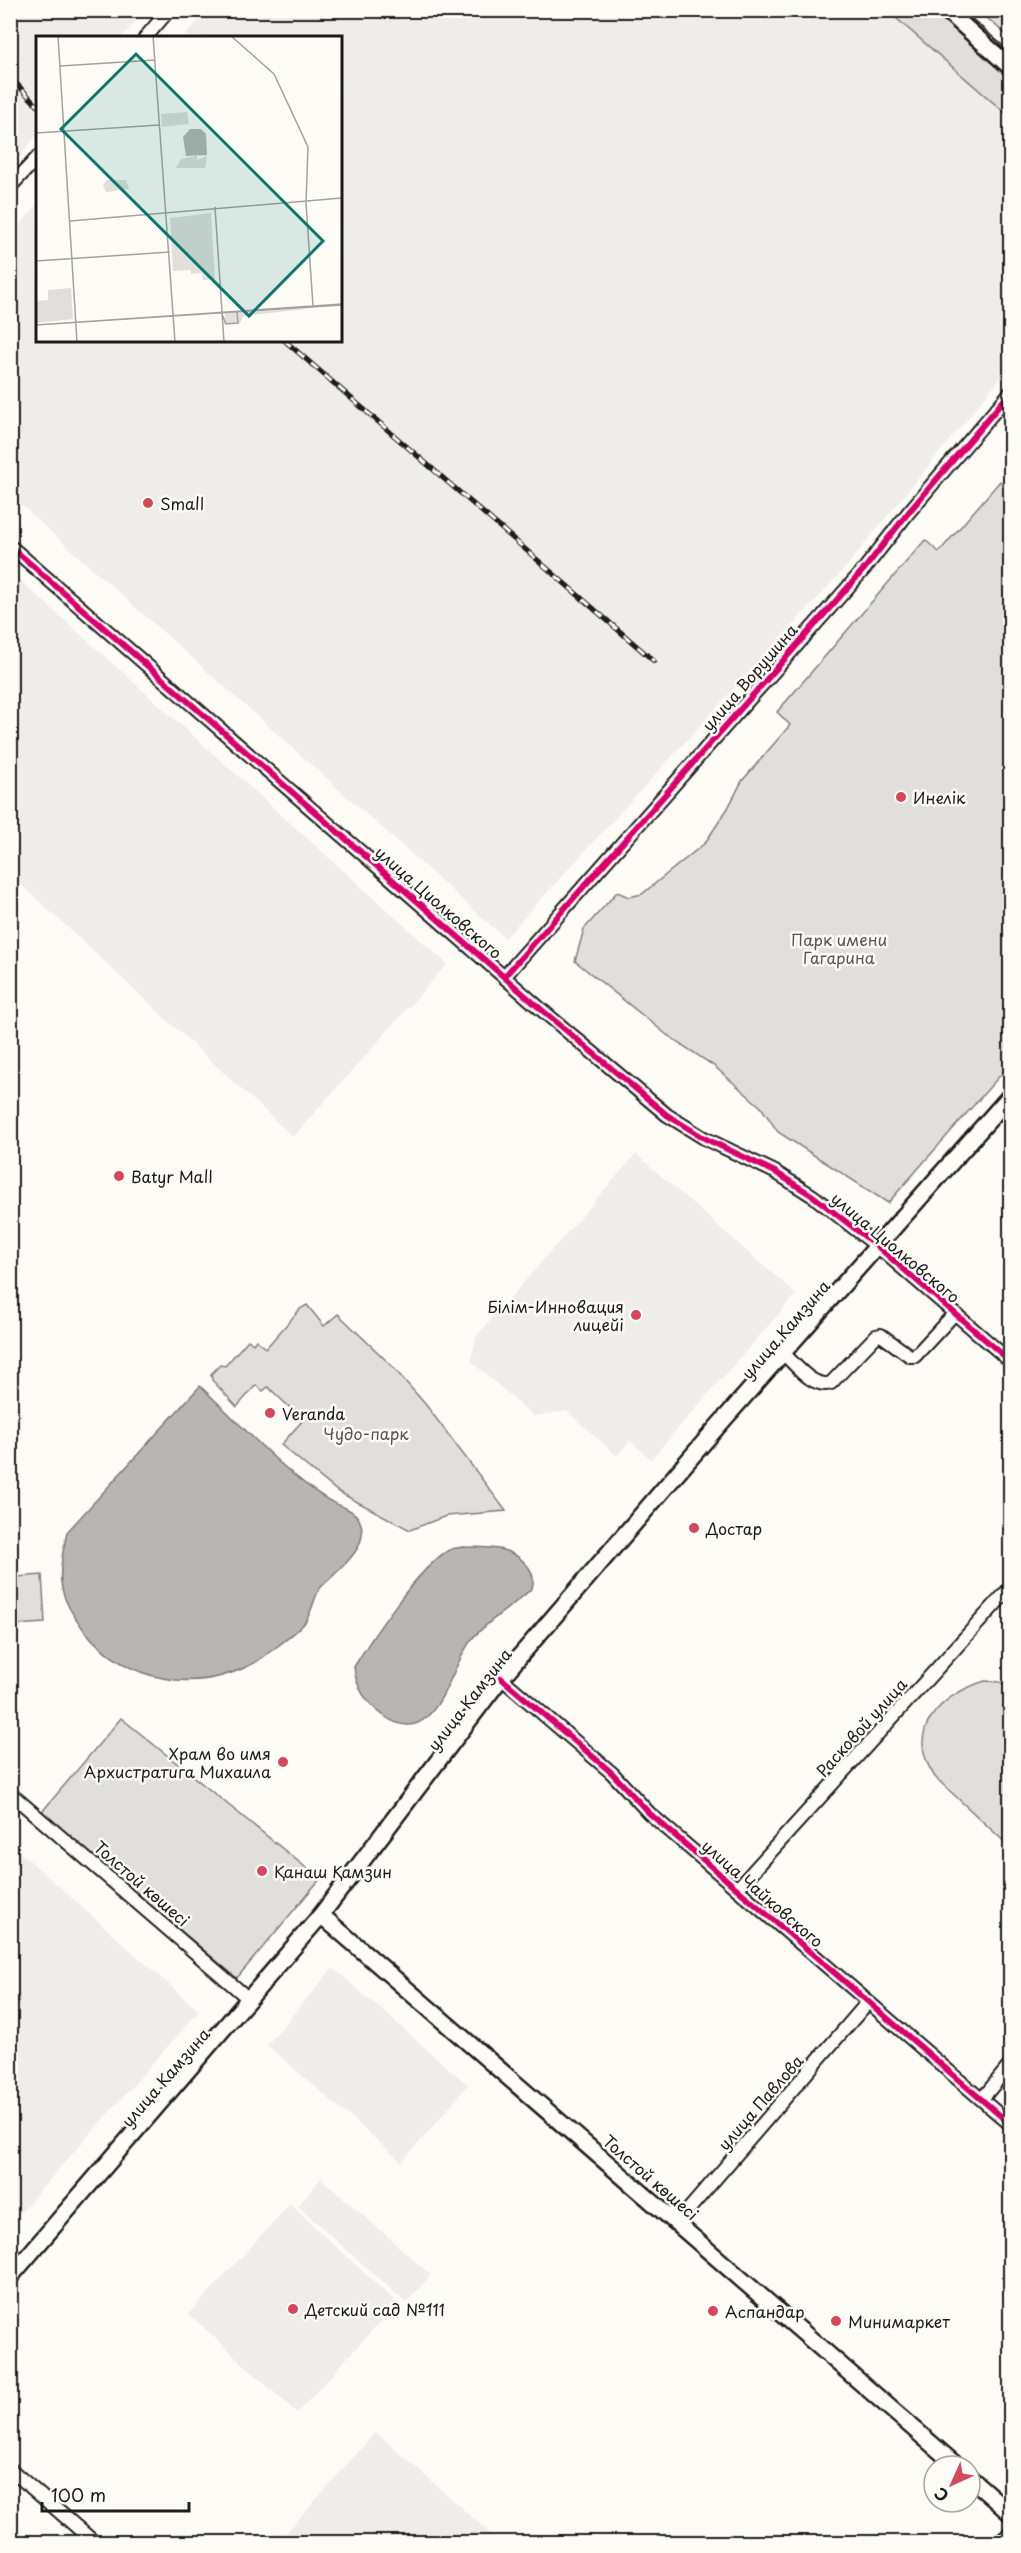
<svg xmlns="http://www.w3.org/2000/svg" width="1021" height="2553" font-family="'Playpen Sans',sans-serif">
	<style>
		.built { fill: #eeede9 }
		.green { fill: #e0dfdb; stroke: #7e7e7c; stroke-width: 1.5 }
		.water { fill: #b7b6b2; stroke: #797876; stroke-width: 1.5 }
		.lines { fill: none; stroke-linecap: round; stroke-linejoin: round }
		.minor-casing { stroke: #1c1c1c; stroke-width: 16 }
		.major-casing { stroke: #1c1c1c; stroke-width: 20 }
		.minor { stroke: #fdfcf7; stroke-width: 12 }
		.major { stroke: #fdfcf7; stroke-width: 15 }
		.tram { stroke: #1c1c1c; stroke-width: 1.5 }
		.rail-casing { stroke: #1c1c1c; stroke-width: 5 }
		.rail { stroke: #fdfcf7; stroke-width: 3; stroke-dasharray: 9; stroke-linecap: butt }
		.cycleway-casing { stroke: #fdfcf7; stroke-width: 10 }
		.cycleway { stroke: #d6006c; stroke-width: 6 }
		.poi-dot { fill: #d1495b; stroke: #fdfcf7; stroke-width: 2 }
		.labels { text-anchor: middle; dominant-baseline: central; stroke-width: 5; stroke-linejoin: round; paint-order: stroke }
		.poi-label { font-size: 16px; fill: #1c1c1c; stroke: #fdfcf7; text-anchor: start }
		.street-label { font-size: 16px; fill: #1c1c1c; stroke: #fdfcf7 }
		.park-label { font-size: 16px; fill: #575655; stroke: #fdfcf7 }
		.inset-road { fill: none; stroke: #a3a29f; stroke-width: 1.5 }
		.view { fill: #0f766e; fill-opacity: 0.15; stroke: #0f766e; stroke-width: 3 }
		.inset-edge { fill: none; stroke: #1c1c1c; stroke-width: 3 }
	</style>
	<rect width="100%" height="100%" fill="#fdfcf7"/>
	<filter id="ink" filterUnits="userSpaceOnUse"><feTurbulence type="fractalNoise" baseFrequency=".0167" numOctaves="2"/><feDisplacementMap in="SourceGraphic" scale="12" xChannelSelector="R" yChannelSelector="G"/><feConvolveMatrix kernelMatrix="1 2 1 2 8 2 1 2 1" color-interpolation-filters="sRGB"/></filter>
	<g filter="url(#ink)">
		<path class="built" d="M11,10L145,11L122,37L38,38L37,135L11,167Z
			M207,11H888L1010,117V366L845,568L505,938L11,496V235L37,205L38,340H340V38L184,37Z
			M11,572L447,964L293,1137L11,875Z
			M636,1154L796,1294L651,1459L630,1441L617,1456L567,1411L533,1416L471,1361L476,1337Z
			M11,1844L199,2011L11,2223Z
			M333,1968L468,2085L402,2162L267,2045Z
			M321,2178L431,2275L406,2303L298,2206Z
			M290,2204L397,2303L297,2413L189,2314Z
			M376,2432L500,2542H278Z"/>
		<path class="green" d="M888,11H933L1010,78V117Z
			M979,11H1010V38Z
			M1000,481L1010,491V1064L888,1203L778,1132L761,1107L714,1066L667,1035L575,961L584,929L617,892L629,897L642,894L705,843L728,808L742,781L790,725L777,712L925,540L939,552Z
			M307,1305L324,1326L338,1314L391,1365L426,1405L506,1511L446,1516L410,1530L337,1491L281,1445L303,1420L268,1387L263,1391L256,1385L237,1407L212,1380L211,1374L220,1365L225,1366L248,1340L253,1344L256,1340L266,1348L300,1309Z
			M42,1575L45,1623L15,1625L12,1582L16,1577Z
			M985,1681L1000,1682L1010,1689V1847L935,1777C903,1730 941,1695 985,1681Z
			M121,1718L320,1879L237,1978L41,1813Z"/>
		<path class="water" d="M200,1386C240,1423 279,1468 325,1498C335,1505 353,1508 359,1519C373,1546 338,1570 322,1586C314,1594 313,1611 305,1622C300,1630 265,1656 256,1662C196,1695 127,1683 84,1630C73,1615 63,1601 61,1582C59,1566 64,1547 67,1532Z
			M463,1547C486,1548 508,1545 525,1563C532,1570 535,1578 532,1588C514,1606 489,1619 472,1639C449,1667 436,1753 384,1716C367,1703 356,1689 354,1667C372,1637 419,1567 449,1550C453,1548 458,1548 463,1547Z"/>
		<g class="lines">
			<defs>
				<path id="minor" d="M145,38L169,10
					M10,187L38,157
					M10,546L543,1011L667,1115L704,1138L775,1172L813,1196L877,1246L1010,1361
					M504,977L865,568L908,513L1010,393
					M783,1353C795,1364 813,1389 831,1383L876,1336L881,1335L910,1356H915L955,1313
					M501,1678L612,1773L649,1813L1010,2124
					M10,1793L250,2000
					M737,1889L1010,1588
					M982,2099L1010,2065
					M677,2223L868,2002
					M10,2469L94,2542
					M1000,2542L1010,2533"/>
				<path id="major" d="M946,10L1010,67
					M321,1915L957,2466
					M10,2277L321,1915L501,1678L718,1426L1010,1096
					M970,2478L1010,2513"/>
			</defs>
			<use href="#minor" class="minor-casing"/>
			<use href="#major" class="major-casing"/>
			<use href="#minor" class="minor"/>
			<use href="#major" class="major"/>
			<path class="tram" d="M962,10L1010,52"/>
			<defs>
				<path id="rail" d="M10,77L38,106
					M284,340L654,661"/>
			</defs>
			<use href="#rail" class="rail-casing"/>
			<use href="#rail" class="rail"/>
			<defs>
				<path id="cycleway" d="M10,546L543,1011L667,1115L704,1138L775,1172L813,1196L877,1246L1010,1361
					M504,977L865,568L908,513L1010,393
					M501,1678L612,1773L649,1813L1010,2124"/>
			</defs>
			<use href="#cycleway" class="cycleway-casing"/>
			<use href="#cycleway" class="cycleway"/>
		</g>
	</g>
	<g class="poi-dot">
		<circle cx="148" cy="503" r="6"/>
		<circle cx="901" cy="797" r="6"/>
		<circle cx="119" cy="1176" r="6"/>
		<circle cx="636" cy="1315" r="6"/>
		<circle cx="270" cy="1413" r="6"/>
		<circle cx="694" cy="1528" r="6"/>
		<circle cx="283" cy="1762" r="6"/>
		<circle cx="262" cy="1871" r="6"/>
		<circle cx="293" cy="2309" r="6"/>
		<circle cx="713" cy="2311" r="6"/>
		<circle cx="836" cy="2321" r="6"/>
	</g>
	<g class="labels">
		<g class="poi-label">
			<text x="160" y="503">Small</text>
			<text x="913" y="797">Инелік</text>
			<text x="131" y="1176">Batyr Mall</text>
			<text x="624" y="1306" text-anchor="end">Білім-Инновация<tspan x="624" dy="18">лицейі</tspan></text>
			<text x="282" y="1413">Veranda</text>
			<text x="706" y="1528">Достар</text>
			<text x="271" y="1753" text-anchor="end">Храм во имя<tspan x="271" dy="18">Архистратига Михаила</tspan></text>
			<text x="274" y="1871">Қанаш Қамзин</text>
			<text x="305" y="2309">Детский сад №111</text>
			<text x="725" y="2311">Аспандар</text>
			<text x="848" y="2321">Минимаркет</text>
		</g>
		<g class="street-label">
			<text transform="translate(749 677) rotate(-49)">улица Ворушина</text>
			<text transform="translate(439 902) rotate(41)">улица Циолковского</text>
			<text transform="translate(896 1247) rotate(40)">улица Циолковского</text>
			<text transform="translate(785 1329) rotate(-49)">улица Камзина</text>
			<text transform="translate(469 1699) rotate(-52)">улица Камзина</text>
			<text transform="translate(861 1727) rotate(-48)">Расковой улица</text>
			<text transform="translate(142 1883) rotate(41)">Толстой көшесі</text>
			<text transform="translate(763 1893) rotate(41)">улица Чайковского</text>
			<text transform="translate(165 2077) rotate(-49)">улица Камзина</text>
			<text transform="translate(760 2102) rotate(-49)">улица Павлова</text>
			<text transform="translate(651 2177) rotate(41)">Толстой көшесі</text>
		</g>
		<g class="park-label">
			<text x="839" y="939">Парк имени<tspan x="839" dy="18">Гагарина</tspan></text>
			<text x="366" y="1433">Чудо-парк</text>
		</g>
	</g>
	<g transform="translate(36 36)">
		<rect width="306" height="306" fill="#fdfcf7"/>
		<path d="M151,76L153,88L126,91L125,78ZM161,120V124L171,120L169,132H140L145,123ZM71,144H90L93,153L70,156L67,149ZM175,177L179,243L167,244L166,237L155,238V234L137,235L134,182ZM35,252L37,283L0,287V265L12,264V254ZM279,272L207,280L204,287L188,288L189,277Z" fill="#e0dfdb"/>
		<path d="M165,93L170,98L171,119L150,120L147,101L154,93Z" fill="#b7b6b2"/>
		<path class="inset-road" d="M22,0L41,306M117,0L139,306M195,0L238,38L272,111L270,167L277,270M24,30L119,24M0,97L123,89M179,171L188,306M34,185L306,162M0,225L134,216M186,278L190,288L202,287L201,276M0,289L306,268M0,289L306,269"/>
		<path class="view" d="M100,18L287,205L213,280L25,93Z"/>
		<rect width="306" height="306" class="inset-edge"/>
	</g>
	<rect width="1021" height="2553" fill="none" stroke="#fdfcf7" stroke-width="36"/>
	<rect x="18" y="18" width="985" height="2517" fill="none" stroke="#1c1c1c" stroke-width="2" filter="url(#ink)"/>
	<g transform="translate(952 2484) rotate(225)"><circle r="28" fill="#fdfcf7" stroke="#a3a29f" stroke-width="1.5"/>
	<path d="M0-4.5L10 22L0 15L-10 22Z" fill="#d1495b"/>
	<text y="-9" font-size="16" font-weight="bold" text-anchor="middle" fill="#1c1c1c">С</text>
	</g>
	<path d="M42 2502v9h147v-9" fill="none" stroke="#1c1c1c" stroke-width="3"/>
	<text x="51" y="2502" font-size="18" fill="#1c1c1c" stroke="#fdfcf7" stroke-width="4.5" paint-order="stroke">100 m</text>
</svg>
